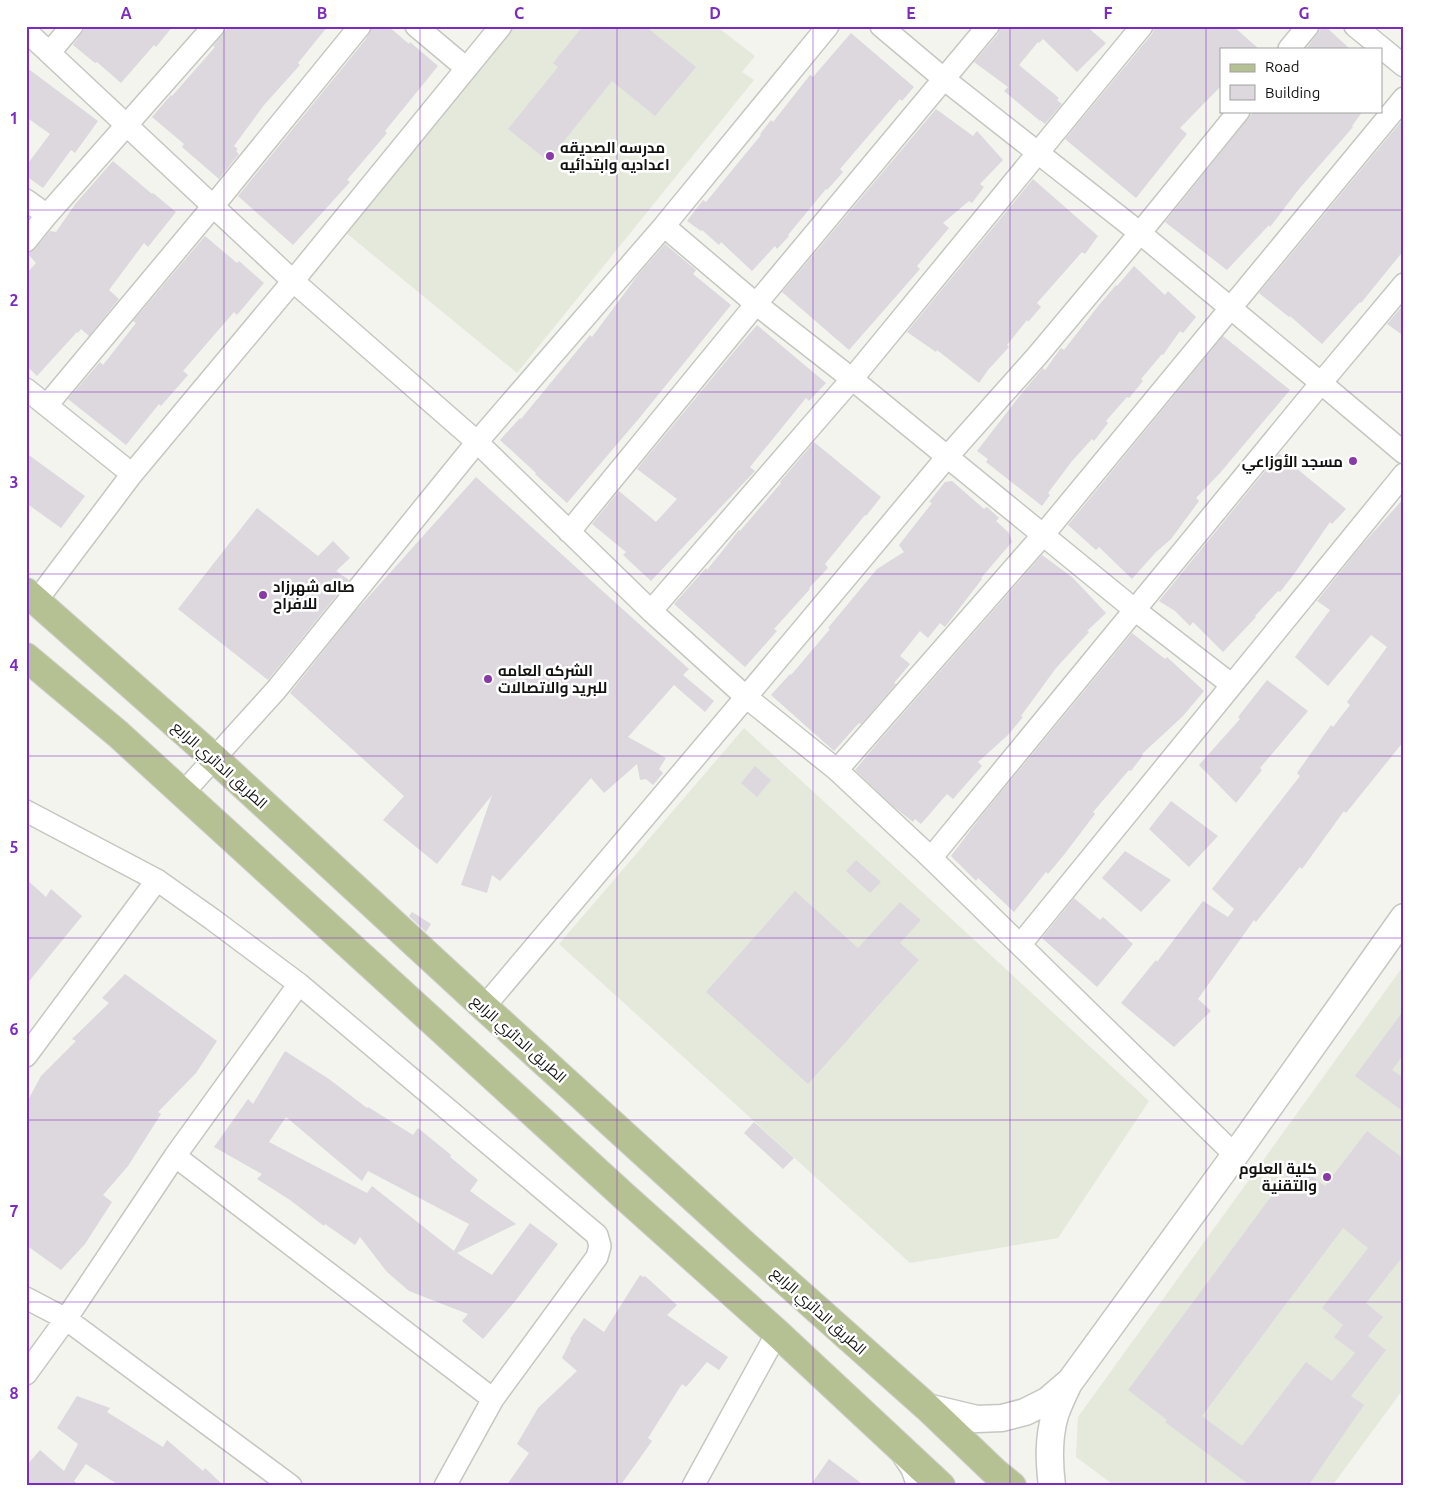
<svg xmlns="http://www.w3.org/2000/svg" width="1430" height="1512" font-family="Ubuntu,Cairo,sans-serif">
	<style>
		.built { fill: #e5e9db }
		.building { fill: #dcd8dd; fill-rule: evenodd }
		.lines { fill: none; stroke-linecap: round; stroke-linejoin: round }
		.minor-casing { stroke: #c5c7c1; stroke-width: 24 }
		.tertiary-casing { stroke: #c5c7c1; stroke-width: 29 }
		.primary-casing { stroke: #d0d0cf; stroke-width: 30 }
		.minor { stroke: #fff; stroke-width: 21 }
		.tertiary { stroke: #fff; stroke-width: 26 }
		.primary { stroke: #b6c193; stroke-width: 28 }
		.grid { fill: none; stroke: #7b2cbf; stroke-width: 1; stroke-opacity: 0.55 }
		.poi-dot { fill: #8939a8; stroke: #fff; stroke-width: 2 }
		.labels { text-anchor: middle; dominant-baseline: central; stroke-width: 5; stroke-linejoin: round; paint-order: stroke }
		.poi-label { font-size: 15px; font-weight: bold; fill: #121311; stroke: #fff; text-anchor: start }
		.street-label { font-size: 15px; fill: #121311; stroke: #fff }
		.neatline { fill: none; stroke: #7b2cbf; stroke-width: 2 }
		.grid-label { font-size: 16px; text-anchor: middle; font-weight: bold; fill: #7b2cbf }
	</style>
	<rect width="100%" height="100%" fill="#f2f4ed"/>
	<path class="built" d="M515,26H716L755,56L742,72L754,80L517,373L345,232Z
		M744,728L1149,1101L1058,1238L910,1263L559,944Z
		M1404,965V1388L1332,1486H1115L1076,1457L1078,1417Z"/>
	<path class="building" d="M86,26H173L156,47L154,45L121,83L97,62L95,63L73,45Z
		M229,26H328L298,63L300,65L264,105L234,146L238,149L236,151L239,154L219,179L182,147L184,144L152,117L171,95L172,96L215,47L213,46Z
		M372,26H388L409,44L410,42L438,66L385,131L387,133L347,180L350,182L293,245L238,196L366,39Z
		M583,26H645L696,67L655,116L612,81L548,161L508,129L558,67L553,63Z
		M1000,26H1086L1106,43L1077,72L1043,39L1039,43L1038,42L1019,65L1059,98L1057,100L1062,104L1045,124L1040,120V121L1004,91L1008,87L974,62L998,34Z
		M1156,26H1233L1259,49H1221V86L1180,128L1187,134L1136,198L1065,139L1152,34Z
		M1323,26H1325L1350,49H1306Z
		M851,33L914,87L902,101L900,99L840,169L843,172L827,190L826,189L788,235L789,236L777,249L775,246L752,271L721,242L719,245L702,230L701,231L687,221L703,200L706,202L761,135L760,134L771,120L773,122L810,75L813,77Z
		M26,67L98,121L75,153L71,150L43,188L26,176V166L50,134L26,117Z
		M936,109L973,136L977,131L1003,160L980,184L984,187L972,203L969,201L943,223L949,228L917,266L920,269L849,350L782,292Z
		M1254,111H1363L1352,126L1353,127L1299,189L1270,227L1269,225L1227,270L1165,222Z
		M1404,118V250L1361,303L1360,302L1322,344L1290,316L1289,317L1259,293Z
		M113,161L152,194L153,193L176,212L148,247L144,243L109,290L119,299L89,336L81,329L78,333L77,332L37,376L26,365V274L36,263L27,253L31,252L35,249L50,231L56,232L76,203Z
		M1033,179L1098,236L1085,254L1082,252L1037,303L1041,307L1028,322L1027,320L1007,345L1009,347L988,370L979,383L937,350L936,352L907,332Z
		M205,236L237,263L239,261L264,283L237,315L234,312L183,371L188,375L161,406L159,404L126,445L68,399L100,362L103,365L136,323L133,321Z
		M665,244L696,270L693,274L731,305L641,416L567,503L535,474L536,473L500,440L520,418L521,419L590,335L592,337L638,275Z
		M1134,266L1165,295L1168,291L1196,317L1183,333L1180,331L1163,355L1162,354L1141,379L1143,381L1129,398L1127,397L1106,421L1108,423L1094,441L1092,439L1072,461L1048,493L1050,495L1042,506L986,462L988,459L977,451L1021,394L1043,368L1045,370L1061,348L1064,350L1099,305L1116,285L1117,286Z
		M1404,304V336L1387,324Z
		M757,325L826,383L809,401L806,398L750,467L755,471L651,581L623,555L626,552L592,524L619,491L656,522L677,499L637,469L732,354Z
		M1223,336L1290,390L1220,473L1196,498L1199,501L1171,539L1156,552L1132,579L1099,547L1096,550L1068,525Z
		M814,442L881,497L866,516L865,515L825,564L828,568L809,588L810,589L774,629L777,631L745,667L674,604L706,568L707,570L739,530L740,531L781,483L780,482Z
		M26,453L85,496L61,528L26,503Z
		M1279,454L1346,509L1332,524L1330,522L1294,574L1280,592L1278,591L1255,616L1256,617L1223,652L1193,622L1190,626L1175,611L1159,601Z
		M476,477L689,669L683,675L714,701L705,712L674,685L628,737L666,758L659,769L663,773L653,785L646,779L640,780L637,764L604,793L591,778L500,881L492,875L487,893L461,885L492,795L437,864L383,820L404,796L290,693L353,614Z
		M952,481L984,509L987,507L999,518L996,521L1009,533L1012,542L981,578L982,579L945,627L940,623L928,638L920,631L900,656L910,664L894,683L896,684L861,724L859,723L834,751L771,695L790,674L791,675L830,629L828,628L877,569L904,552L899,545L932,503L929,502L945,482Z
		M1404,498V741L1346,813L1344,811L1302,869L1300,867L1256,922L1254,920L1198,999L1211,1011L1174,1047L1121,1003L1156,960L1157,962L1203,901L1228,917L1234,909L1212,889L1300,776L1297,773L1331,725L1333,727L1350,705L1347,702L1387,647L1371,635L1328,686L1295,657L1330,610L1317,601L1361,546Z
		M257,508L318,556L333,541L350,558L336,571L349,580L268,680L178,609Z
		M1042,555L1072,577L1106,613L1087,631L1089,632L1056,668L1021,716L1023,717L1008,735L978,762L982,766L953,799L947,794L921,824L915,819L913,822L892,805L855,770L880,740Z
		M1132,633L1165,659L1167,657L1204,691L1183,716L1142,754L1143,755L1131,771L1129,770L1093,812L1095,814L1063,856L1048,874L1046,872L1014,912L978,878L976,881L951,856L979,819Z
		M1267,680L1308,711L1260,768L1262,770L1236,803L1199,765L1240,719L1238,717Z
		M755,766L771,780L757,797L741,783Z
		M1171,801L1218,836L1189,867L1149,829Z
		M1125,851L1171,880L1141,912L1102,878Z
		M856,860L881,882L870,893L846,871Z
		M26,879L46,897L51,889L82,916L26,985Z
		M795,891L858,948L900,902L921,920L900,943L919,960L808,1084L706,992Z
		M1074,898L1100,920L1103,917L1133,944L1097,987L1042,938Z
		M412,912L431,924L426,932L409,916Z
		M125,974L217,1041L196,1073L158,1112L161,1114L128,1166L103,1195L112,1202L85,1244L61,1270L26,1245V1104L41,1076L76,1041L72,1039L109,1003L102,998Z
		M1404,1010V1054L1392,1070L1404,1078V1112L1355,1076Z
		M285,1051L329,1079L367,1108L368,1107L413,1135L418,1128L451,1155L450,1157L478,1180L470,1191L516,1224L457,1253L492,1275L530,1223L558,1244L516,1300L483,1339L462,1321L468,1314L409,1291L387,1272L360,1237L355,1245L325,1224L324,1226L290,1200L257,1179L262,1174L214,1147L248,1099L253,1104ZM286,1117L362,1181L368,1171L469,1224L454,1251L372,1186L367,1193L269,1142Z
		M754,1122L794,1158L783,1169L744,1133Z
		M1367,1131L1404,1159V1255L1366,1303L1383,1317L1368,1336L1386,1350L1351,1396L1364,1405L1308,1486H1251L1165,1422L1167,1420L1128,1390L1295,1164L1325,1186ZM1343,1228L1368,1248L1322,1308L1343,1325L1334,1337L1355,1353L1332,1381L1306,1362L1242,1446L1202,1416Z
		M640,1275L643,1277L645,1276L677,1305L667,1315L728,1357L719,1370L707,1362L686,1387L682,1384L648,1438L652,1441L620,1486H506L529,1453L517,1444L538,1408L577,1371L562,1358L571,1340L570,1339L584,1318L604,1332Z
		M77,1396L110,1408L107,1412L163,1447L167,1440L203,1471L205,1468L224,1486H120L86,1464L74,1481L80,1486H26V1466L40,1450L64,1471L78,1444L57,1428Z
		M829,1459L865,1486H810Z"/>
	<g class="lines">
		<defs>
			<path id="minor" d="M416,26L466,68
				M881,26L944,79L1140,233L1321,383L1404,453
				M1355,26L1404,66
				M26,31L293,281L477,442L651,611L746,697L837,770L931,858L1235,1155
				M1289,49L1308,26
				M50,52L72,26
				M26,200L47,215
				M664,226L756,304L852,379L1135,610L1232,685
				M26,241L47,215L214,26
				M26,389L132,474
				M47,405L214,205L360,26
				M569,532L756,304L988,26
				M37,600L132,474L293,281L501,26
				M651,611L852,379L1142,26
				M837,770L1043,535L1404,98
				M183,793L276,690L477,442L664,226L828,26
				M26,811L157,880L212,919L299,984L597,1235L600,1246L597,1257L493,1399L445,1486
				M931,858L1321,383L1404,284
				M1020,945L1404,474
				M484,1007L746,697L947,457L1037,356L1140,233L1239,111
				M26,1056L157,880
				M175,1156L493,1399
				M26,1298L66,1319L291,1486
				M26,1374L66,1319L175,1156L299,984
				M904,1457L912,1469L918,1486
				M693,1486L777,1333"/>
			<path id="tertiary" d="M927,1407L977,1419L1002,1418L1025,1412L1047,1401L1068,1383
				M1052,1486C1049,1462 1048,1439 1055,1415C1059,1404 1064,1393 1069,1383L1235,1155L1404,917"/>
			<path id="primary" d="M26,592L215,759L484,1007L746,1246L927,1407L996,1473L1012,1486
				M26,657L118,734L625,1197L777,1333L941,1486"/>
		</defs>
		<use href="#minor" class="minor-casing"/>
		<use href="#tertiary" class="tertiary-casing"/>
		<use href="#primary" class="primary-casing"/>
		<use href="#minor" class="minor"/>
		<use href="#tertiary" class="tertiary"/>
		<use href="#primary" class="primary"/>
	</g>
	<path class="grid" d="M224,26V1486M420,26V1486M617,26V1486M813,26V1486M1010,26V1486M1206,26V1486M26,210H1404M26,392H1404M26,574H1404M26,756H1404M26,938H1404M26,1120H1404M26,1302H1404"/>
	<g class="poi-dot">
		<circle cx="550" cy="156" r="5"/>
		<circle cx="1353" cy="461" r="5"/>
		<circle cx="263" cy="595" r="5"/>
		<circle cx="488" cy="679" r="5"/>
		<circle cx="1327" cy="1177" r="5"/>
	</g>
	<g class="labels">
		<g class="poi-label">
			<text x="560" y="147">مدرسه الصديقه<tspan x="560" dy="17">اعداديه وابتدائيه</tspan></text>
			<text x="1343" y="461" text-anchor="end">مسجد الأوزاعي</text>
			<text x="273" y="586">صاله شهرزاد<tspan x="273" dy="17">للافراح</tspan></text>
			<text x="498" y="670">الشركه العامه<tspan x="498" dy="17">للبريد والاتصالات</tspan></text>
			<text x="1317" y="1168" text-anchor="end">كلية العلوم<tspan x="1317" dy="17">والتقنية</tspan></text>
		</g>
		<g class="street-label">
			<text transform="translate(220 765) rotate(42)">الطريق الدائري الرابع</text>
			<text transform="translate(519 1039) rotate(42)">الطريق الدائري الرابع</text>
			<text transform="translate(819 1311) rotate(42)">الطريق الدائري الرابع</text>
		</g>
	</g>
	<rect width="1430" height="1512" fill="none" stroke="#ffffff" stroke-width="55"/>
	<rect x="1220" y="48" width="162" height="65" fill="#ffffff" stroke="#a0a1a0"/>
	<rect x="1230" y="64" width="25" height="8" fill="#b6c193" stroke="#a0a1a0"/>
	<text x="1265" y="72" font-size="15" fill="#121311">Road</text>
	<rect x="1230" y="85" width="25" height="15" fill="#dcd8dd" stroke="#a0a1a0"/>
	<text x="1265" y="98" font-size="15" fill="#121311">Building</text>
	<rect x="28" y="28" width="1374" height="1456" class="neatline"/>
	<g class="grid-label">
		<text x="126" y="19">A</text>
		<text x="322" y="19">B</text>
		<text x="519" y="19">C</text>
		<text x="715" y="19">D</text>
		<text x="911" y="19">E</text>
		<text x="1108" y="19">F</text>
		<text x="1304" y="19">G</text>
		<text x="14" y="124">1</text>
		<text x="14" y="306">2</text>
		<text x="14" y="488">3</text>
		<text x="14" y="671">4</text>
		<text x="14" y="853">5</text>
		<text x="14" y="1035">6</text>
		<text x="14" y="1217">7</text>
		<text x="14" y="1399">8</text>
	</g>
</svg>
